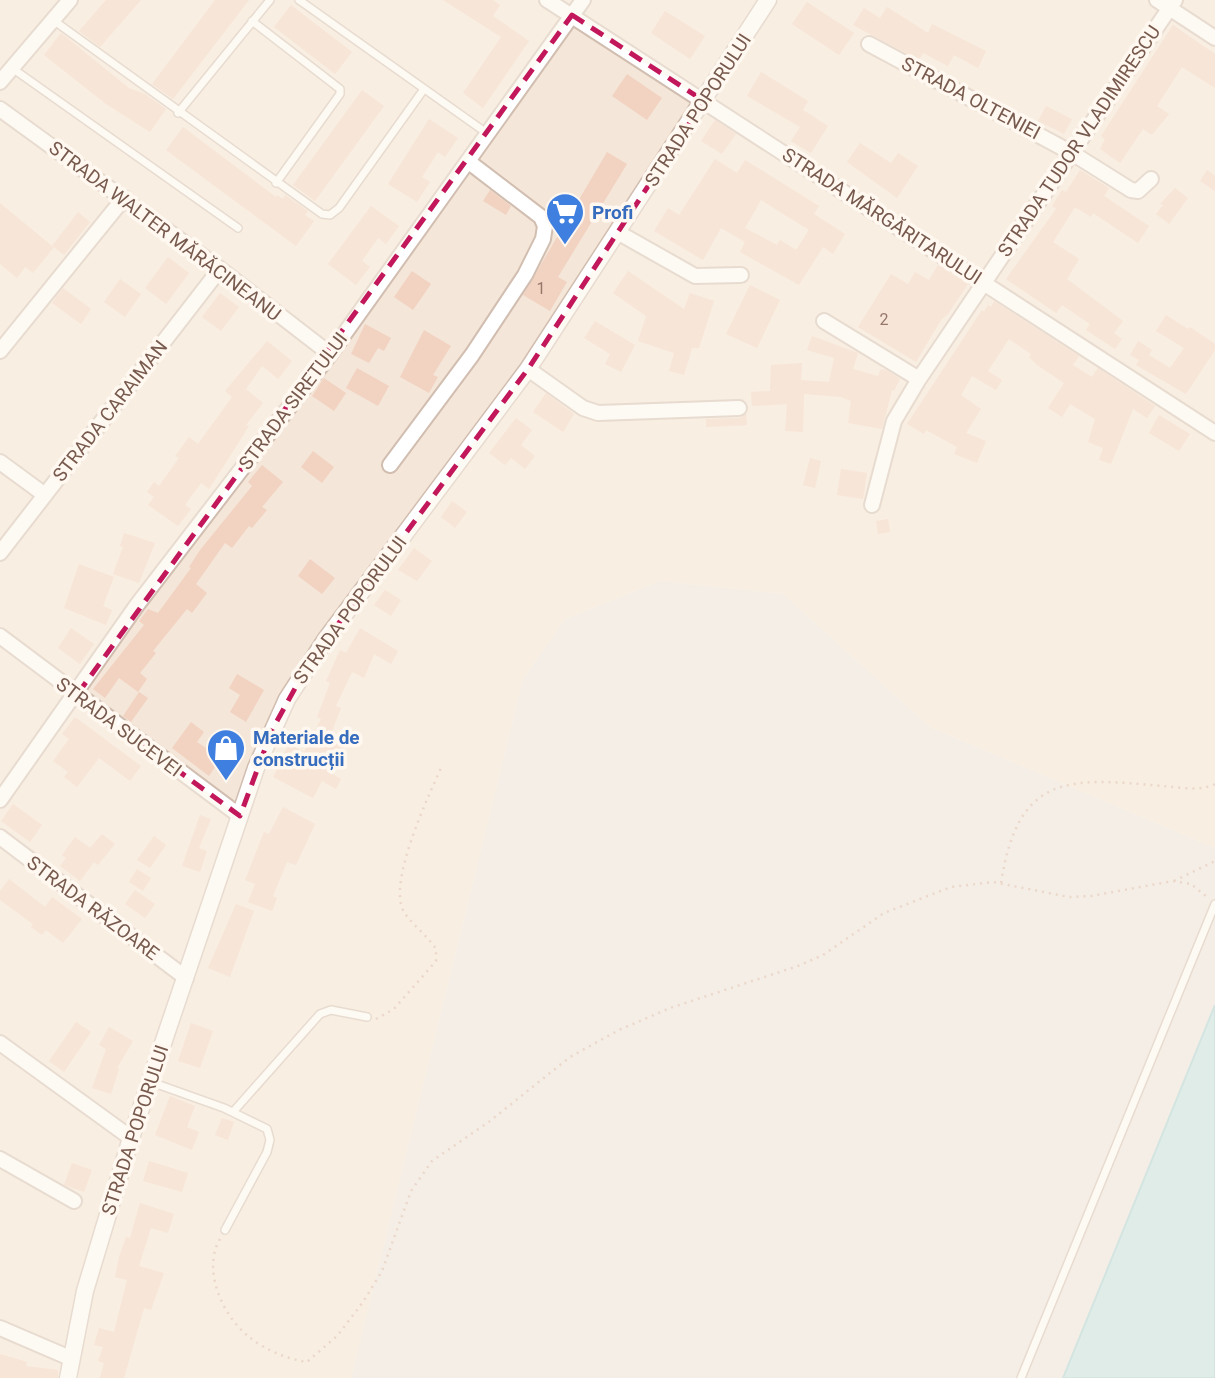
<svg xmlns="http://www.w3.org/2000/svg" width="1215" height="1378" font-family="Roboto,sans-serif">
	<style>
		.residential { fill: #f4e6d8 }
		.industrial { fill: #eee7e2 }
		.water { fill: #bde3e7; stroke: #a4d3d8; stroke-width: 2 }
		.building { fill: #f2d2c1; fill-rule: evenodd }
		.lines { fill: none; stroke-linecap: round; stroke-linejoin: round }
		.service-casing { stroke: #d1beb1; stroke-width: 10 }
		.minor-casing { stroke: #d1beb1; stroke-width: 18 }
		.tertiary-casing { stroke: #d1beb1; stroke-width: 19 }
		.path { stroke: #d7b5a4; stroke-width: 2.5; stroke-dasharray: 2 5; stroke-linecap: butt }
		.service { stroke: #fff; stroke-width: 7 }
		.minor { stroke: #fff; stroke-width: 14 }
		.tertiary { stroke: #fff; stroke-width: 16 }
		.marked { fill: none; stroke: #c2185b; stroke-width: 5; stroke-dasharray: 14 9; stroke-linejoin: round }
		.labels { text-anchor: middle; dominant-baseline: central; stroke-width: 7; stroke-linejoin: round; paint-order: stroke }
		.number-label { font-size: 16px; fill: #96776a }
		.street-label { font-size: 19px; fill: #77594d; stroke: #fff8f0 }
		.shop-label { font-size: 19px; font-weight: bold; fill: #366cbe; stroke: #fff8f0; text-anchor: start }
	</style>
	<rect width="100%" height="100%" fill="#fcf4ea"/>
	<path class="residential" d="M0,0H1215V848L930,727L783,594L660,581L565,619L523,679L351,1378H0Z"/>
	<path class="industrial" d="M660,581L783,594L930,727L1215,848V1005L1063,1378H351L523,679L565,619Z"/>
	<path class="water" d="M1215,1005V1378H1063Z"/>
	<path class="building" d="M106,0H141L100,47L79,31Z
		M215,0H249L173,99L152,84Z
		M443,0H493L500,5L493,16L529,41L483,108L463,93L501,37Z
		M807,2L854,33L839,55L792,24Z
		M291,5L352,52L335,74L274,27Z
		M887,7L928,33L932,24L986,51L978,68L954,55L948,66L923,53L919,60L853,25L864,8L880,18Z
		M665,11L705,36L690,59L651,33Z
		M1173,25L1215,54V88L1182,67L1157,106L1169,114L1152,135L1143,129L1120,163L1100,149L1105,139L1101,136Z
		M61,33L129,88L145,94L166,109L150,132L106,104L44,55Z
		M761,72L808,101L803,110L828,126L811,153L791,141L800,127L747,96Z
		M627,74L662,98L647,120L612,96Z
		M362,90L384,106L315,201L293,185Z
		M1046,106L1072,119L1064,134L1038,121Z
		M429,119L458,138L445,157L438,152L422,177L430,182L417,202L388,184Z
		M715,120L736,134L722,154L701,141Z
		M183,127L276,197L277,195L283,199L285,195L308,211L305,215L314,221L296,246L166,150Z
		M860,143L891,163L898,153L918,166L897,198L847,162Z
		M607,152L627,164L558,277L567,282L550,311L523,295Z
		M715,159L737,173L745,160L819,206L814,214L845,234L833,254L823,247L799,285L740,252L745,242L721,228L703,260L654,231L668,208L679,215ZM761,200L809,230L796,250L780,240L777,245L745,228Z
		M1080,170L1109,188L1104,196L1149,226L1138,243L1093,213L1091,217L1075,207L1053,242L1079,259L1067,279L1123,321L1114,333L1122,339L1115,349L1086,330L1090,324L1062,305L1056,313L1006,279L1056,209L1052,206L1062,190L1066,192Z
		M1207,170L1215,176V191L1200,181Z
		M1175,188L1188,198L1169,224L1156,214L1163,205L1160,204Z
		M490,190L511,206L506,215L483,201Z
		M0,203L52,246L78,212L90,222L64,255L54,247L33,273L25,267L17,278L0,264Z
		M371,206L399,226L386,244L378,238L362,261L370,267L356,285L328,264Z
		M168,257L189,273L166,304L145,288Z
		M938,265L968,284L948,314L941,320L916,362L858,327L891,274L908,284L915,272L929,280Z
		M412,271L431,284L413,310L394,297Z
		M628,271L684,309L690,293L714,301L699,348H692L684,375L669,371L674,353L638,341L646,316L613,293Z
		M120,279L141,294L125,317L104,302Z
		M750,285L780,300L757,348L726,334Z
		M63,288L91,309L81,324L52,303Z
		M220,293L239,307L221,331L202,317Z
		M994,301L1079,356L1073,365L1092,377L1098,368L1155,406L1147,418L1133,409L1111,464L1099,460L1103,448L1088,442L1095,419L1070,404L1062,417L1048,408L1064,383L1037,365L1029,357L1031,354L1009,339L988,371L1002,380L996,390L972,376L961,395L981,409L966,433L986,441L977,463L954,454L957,447L926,430L924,434L907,424L982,310L984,312L988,305L991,307Z
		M1166,315L1188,329L1190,327L1215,344V350L1186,394L1136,365L1139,360L1130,355L1138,341L1152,350L1149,355L1170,368L1184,348L1156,331Z
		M595,321L635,345L621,372L605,364L610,354L584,338Z
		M365,324L391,338L384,351L378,348L369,363L351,354Z
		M424,330L451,346L433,375L438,377L429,393L400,377Z
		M812,336L858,353L853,369L878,376L881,369L886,370L900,379L894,391L892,390L882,429L848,423L851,401L841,397L804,394L803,432L785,431L787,404L752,406L751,392L770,391L771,365L802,363L801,380L829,382L834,358L807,350Z
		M267,341L292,361L278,379L262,366L246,389L263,403L246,425L249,426L209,489L201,483L185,505L191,509L178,526L148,505L154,497L147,492L154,482L159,486L179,458L175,456L189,437L198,444L232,397L225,391Z
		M357,368L389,386L378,406L346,388Z
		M324,378L346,393L334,411L312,396Z
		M546,393L574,414L563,432L533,412Z
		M746,414L747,425L706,427V419L739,418Z
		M1159,415L1190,434L1179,451L1149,433Z
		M516,418L532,430L521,445L535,456L525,469L511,458L505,465L489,453Z
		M313,451L334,467L322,483L301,467Z
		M810,458L821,461L815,488L803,485Z
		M262,465L283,482L262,507L267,510L252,528L249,526L232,548L225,543L196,584L207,593L192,613L187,609L153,651L156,653L140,673L147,679L138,692L119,678L105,698L93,689L144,625L139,621L148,609L158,613L191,568L189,567L200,550L252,486L248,482Z
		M841,469L867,473L863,499L837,495Z
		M452,501L467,512L455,528L441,517Z
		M888,519L890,532L878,534L876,521Z
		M124,533L155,543L139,583L113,574L123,547L120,546Z
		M414,548L432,561L417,581L398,570Z
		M310,559L335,578L322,594L298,576Z
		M79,564L114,577L103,606L112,610L106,625L64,608Z
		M385,590L401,600L391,616L374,605Z
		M71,628L94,644L80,664L58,648Z
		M360,628L398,651L391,664L374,654L364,678L352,672L336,706L341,708L331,734L347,742L331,773L341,779L336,789L322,781L313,798L273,777L289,744L304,752L321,719L317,717L330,683L326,681L340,650L346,653Z
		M237,674L264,690L246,722L230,712L240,695L229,688Z
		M139,692L148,698L131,722L123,716Z
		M75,717L141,766L130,781L99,758L77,787L64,777L68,772L53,761L69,739L62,734Z
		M191,722L204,732L197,742L221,758L209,776L172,748Z
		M13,804L42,825L30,842L1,821Z
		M283,807L315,824L296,865L287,862L273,896L277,898L272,911L248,902L255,884L245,880L264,832L269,834Z
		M200,815L211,819L199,848L207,851L200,872L182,866Z
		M102,834L115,844L98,865L94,862L80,881L60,866L66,858L62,855L75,837L90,848Z
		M154,836L166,845L150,868L137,860Z
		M137,869L151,878L143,891L129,882Z
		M9,879L45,907L52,897L82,919L63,943L46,930L42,935L31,927L33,924L0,900V891Z
		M135,890L155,904L145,918L125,904Z
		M236,904L254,911L230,977L208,968Z
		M76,1022L91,1032L64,1072L49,1061Z
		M191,1023L213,1031L200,1068L178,1061Z
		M109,1027L133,1041L117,1068L119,1069L111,1094L92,1088L106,1049L99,1045Z
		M170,1096L195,1106L187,1127L199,1132L192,1150L155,1135Z
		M222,1118L234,1122L228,1140L215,1135Z
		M149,1161L188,1173L182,1192L143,1181Z
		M72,1163L92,1170L84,1192L64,1185Z
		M140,1203L174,1214L168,1233L151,1228L139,1266L164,1273L151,1310L144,1308L124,1378H100L104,1363L98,1361L103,1347L94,1345L99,1328L114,1332L127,1280L115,1277L119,1257L126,1237L130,1238Z
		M0,1354L27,1362L26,1366L58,1370V1378H0Z"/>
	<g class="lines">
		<defs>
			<path id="service" d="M299,0L488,134
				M53,20L322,214L330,215L339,208L424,89
				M252,21L340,89V94L276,183
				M12,68L238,228
				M178,113L270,0
				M151,1082L224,1108L267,1129L270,1140L267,1152L225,1230
				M233,1112L320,1014L331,1010L367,1017
				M1021,1378L1215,904"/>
			<path id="minor" d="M547,0L1215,433
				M1157,0L1215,38
				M869,44L1072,153L1131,190L1138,191L1151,179
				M0,82L70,0
				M0,109L220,269L330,354
				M619,233L695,276L741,275
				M824,321L919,379
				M0,351L124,198
				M528,369L583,408L598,413L739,408
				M0,462L45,495
				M390,465L472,355L525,275L543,239L545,226L541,217L469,162
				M872,505L894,421L919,379L1175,0
				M0,553L220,269
				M0,636L240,816
				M0,800L137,605L330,354L583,0
				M0,837L186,978
				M0,1043L131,1138
				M0,1159L74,1201
				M0,1328L70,1358"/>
			<path id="tertiary" d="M68,1378L85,1291L131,1138L256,768L287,699L326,639L528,369L768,0"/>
		</defs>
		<use href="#service" class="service-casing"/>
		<use href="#minor" class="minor-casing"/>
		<use href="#tertiary" class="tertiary-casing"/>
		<path class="path" d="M1174,881L1215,861
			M1001,883C1018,774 1067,777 1162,786C1179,787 1199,792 1215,784
			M376,1019L394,1009L436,961V949C427,935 413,926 404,912C387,884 428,797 441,768
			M220,1239C202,1269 222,1315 248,1336C263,1349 287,1359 307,1362L338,1335L363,1302L382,1271L411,1191L432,1161L490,1121L570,1057L619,1030L670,1008L798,966L823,955L884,913L951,887L993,882L1069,897L1091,896L1173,881L1191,884L1206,896"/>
		<use href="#service" class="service"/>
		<use href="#minor" class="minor"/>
		<use href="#tertiary" class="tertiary"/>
	</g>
	<path d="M0 0H1215V1378H0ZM572,15L704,101L528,369L309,663L272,730L240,816L76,696Z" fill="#fcf4ea" fill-opacity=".55" fill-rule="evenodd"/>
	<path class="marked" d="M572,15L704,101L528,369L309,663L272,730L240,816L76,696Z"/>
	<defs>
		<symbol id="supermarket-pin" viewBox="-11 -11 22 30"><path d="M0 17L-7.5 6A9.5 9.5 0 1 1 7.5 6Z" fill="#3f7fe0" stroke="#fff8f0"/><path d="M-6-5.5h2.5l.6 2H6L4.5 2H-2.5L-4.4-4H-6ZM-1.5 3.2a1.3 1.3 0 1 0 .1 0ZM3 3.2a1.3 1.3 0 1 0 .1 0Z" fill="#fff"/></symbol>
		<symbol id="shop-pin" viewBox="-11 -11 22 30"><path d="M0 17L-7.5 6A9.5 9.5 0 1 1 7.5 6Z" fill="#3f7fe0" stroke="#fff8f0"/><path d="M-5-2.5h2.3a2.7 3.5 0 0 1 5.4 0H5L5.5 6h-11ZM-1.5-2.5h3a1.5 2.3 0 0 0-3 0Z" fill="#fff"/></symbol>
	</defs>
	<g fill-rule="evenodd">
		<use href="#supermarket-pin" x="543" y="190" width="44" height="60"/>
		<use href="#shop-pin" x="204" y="726" width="44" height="60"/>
	</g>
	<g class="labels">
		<g class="number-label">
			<text x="541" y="288">1</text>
			<text x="884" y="319">2</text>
		</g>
		<g class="street-label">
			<text transform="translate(971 98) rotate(28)">STRADA OLTENIEI</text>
			<text transform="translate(698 110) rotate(-57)">STRADA POPORULUI</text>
			<text transform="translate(1079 141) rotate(-56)">STRADA TUDOR VLADIMIRESCU</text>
			<text transform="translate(882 216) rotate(33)">STRADA MĂRGĂRITARULUI</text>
			<text transform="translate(165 231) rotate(37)">STRADA WALTER MĂRĂCINEANU</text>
			<text transform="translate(293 401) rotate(-53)">STRADA SIRETULUI</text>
			<text transform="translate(110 411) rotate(-52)">STRADA CARAIMAN</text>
			<text transform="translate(350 610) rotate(-54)">STRADA POPORULUI</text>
			<text transform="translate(119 727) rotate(37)">STRADA SUCEVEI</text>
			<text transform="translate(93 908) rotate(37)">STRADA RĂZOARE</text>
			<text transform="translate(135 1130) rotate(-72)">STRADA POPORULUI</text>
		</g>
		<g class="shop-label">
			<text x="592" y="212">Profi</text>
			<text x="253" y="737">Materiale de<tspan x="253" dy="22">construcții</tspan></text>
		</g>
	</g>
</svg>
